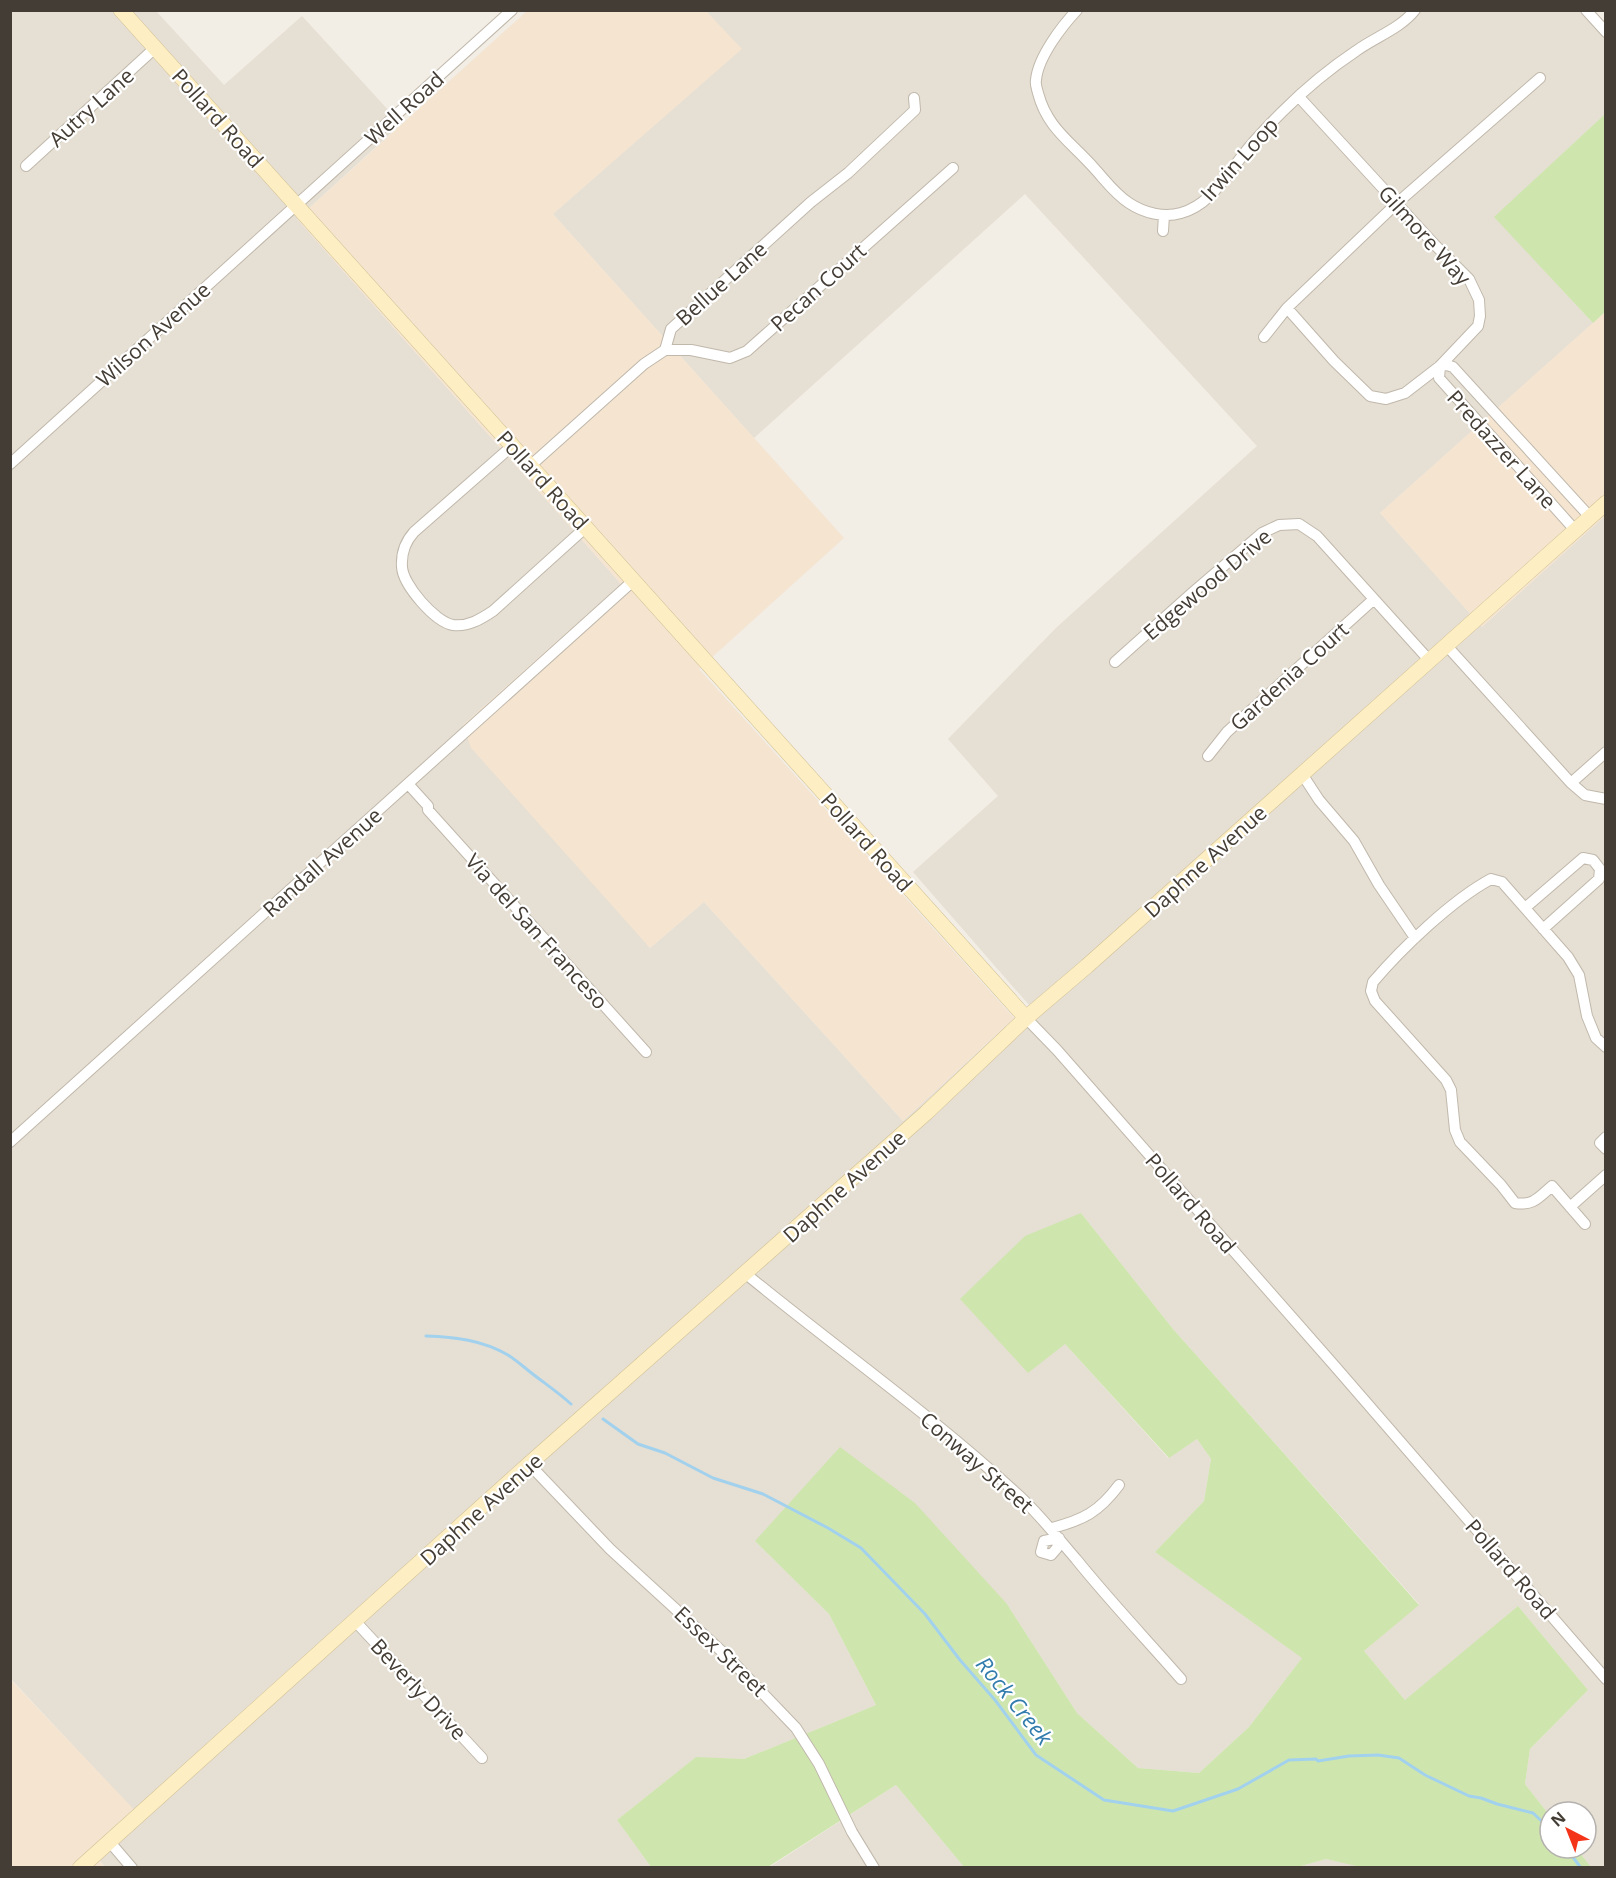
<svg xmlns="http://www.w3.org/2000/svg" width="1616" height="1878" font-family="'Open Sans',sans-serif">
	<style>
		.residential { fill: #e6dfd3 }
		.commercial { fill: #f4e4d0 }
		.green { fill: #cee6ae }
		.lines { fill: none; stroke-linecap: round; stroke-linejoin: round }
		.stream { stroke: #a2d1ee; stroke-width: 3 }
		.street-casing { stroke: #c0b8ab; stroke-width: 12 }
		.secondary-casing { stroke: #d1c095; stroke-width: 16 }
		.street { stroke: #fff; stroke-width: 10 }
		.secondary { stroke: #fdeec3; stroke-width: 15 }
		.labels { text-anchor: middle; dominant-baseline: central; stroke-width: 4.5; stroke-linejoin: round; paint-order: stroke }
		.street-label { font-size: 21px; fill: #443d35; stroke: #fff }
		.water-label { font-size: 22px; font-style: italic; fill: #317cac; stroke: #fff }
	</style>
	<rect width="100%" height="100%" fill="#f2ede5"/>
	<path class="residential" d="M11,11H156L224,85L302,16L401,124L297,219L621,584L464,724L650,948L704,902L903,1121L1029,1005L913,872L998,796L948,739L1056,628L1257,446L1025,194L754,438L553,214L741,49L706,11H1582L1605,37V114L1495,217L1593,323L1380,513L1482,627L1605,516V1867H1591L1576,1848H1586V1812H1550V1816L1525,1784L1530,1749L1588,1690L1518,1606L1406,1701L1364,1651L1419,1604L1173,1329L1081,1213L1065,1344L1168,1458L1197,1439L1211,1459L1204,1501L1155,1552L1303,1657L1249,1727L1199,1773L1138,1768L1077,1713L1007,1604L755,1541L829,1614L876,1705L744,1759L695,1758L617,1820L651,1867H105L99,1860L143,1820L11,1679Z
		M896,1785L964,1867L768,1868Z
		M1326,1859L1365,1867L1294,1868Z"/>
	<path class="commercial" d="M527,11H706L742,49L553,214L844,538L699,669L1014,1018L903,1121L704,902L650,948L471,748L463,725L621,584L297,219Z
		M1605,312V516L1482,627L1380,513Z
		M10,1679L144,1820L99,1861L105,1867H11Z"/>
	<path class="green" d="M1605,114V312L1593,323L1494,217Z
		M1081,1213L1173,1329L1419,1605L1364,1651L1405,1700L1518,1606L1588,1690L1530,1749L1525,1784L1550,1816V1848H1576L1591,1867L1365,1868L1326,1859L1294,1868L964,1867L896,1785L768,1867H651L617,1820L696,1757L744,1759L876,1705L829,1614L755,1541L840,1447L915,1503L1007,1604L1077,1713L1138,1768L1199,1773L1249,1727L1302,1658L1155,1552L1204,1501L1211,1459L1197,1439L1169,1458L1065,1344L1028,1373L960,1299L1025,1236Z"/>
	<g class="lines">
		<path class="stream" d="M426,1336C455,1337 482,1340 508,1355C519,1362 528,1371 538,1378C550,1387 560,1394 571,1404
			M603,1419L638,1444L665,1453L713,1478L763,1494L828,1528L861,1548L925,1614L960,1660L995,1700L1036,1755L1104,1800L1173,1811L1238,1789L1289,1760L1316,1759L1318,1761L1349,1756L1378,1755L1399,1758L1425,1775L1469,1796L1481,1798L1497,1804L1533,1813L1550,1829
			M1566,1848L1581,1868"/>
		<defs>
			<path id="street" d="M1077,10C1062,26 1038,57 1036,80C1035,84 1037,89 1038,93C1047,128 1071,142 1094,168C1105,180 1115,194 1129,203C1144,213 1164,218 1181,213C1210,205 1225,177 1243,155C1254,140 1269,125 1282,112C1303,91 1332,67 1356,51C1375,37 1400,29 1415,10
				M1586,10L1606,32
				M26,166L155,48
				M1163,231L1164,215
				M1287,308L1334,361L1370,396L1386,399L1405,393L1440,366L1478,326L1480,316L1479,300L1469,279L1434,244L1299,97
				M1264,337L1287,308L1396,204L1540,78
				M665,350H691L730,358L747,351L953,168
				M512,446L414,532C405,542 401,553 402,567C403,585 435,622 453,625C468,627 481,619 493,611L585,528
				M10,464L512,10
				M530,466L644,364L665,350L671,329L811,202L848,173L915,110L914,98
				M1575,530L1439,378L1440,366L1447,365L1453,367L1590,517
				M1446,645L1571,783L1585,795L1606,799
				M1115,662L1191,594L1262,533L1279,525L1299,524L1317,536L1429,660
				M1208,756L1227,732L1374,599
				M1302,774L1319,800L1354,841L1379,885L1415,938
				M1571,783L1606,752
				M409,785L428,806V810L646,1052
				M1525,908L1583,858L1593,860L1600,869L1599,879L1543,929
				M1026,1018L1057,1050L1333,1364L1606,1679
				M1606,1137L1600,1143L1606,1149
				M10,1142L633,581
				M1570,1207L1606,1175
				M1585,1224L1552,1186C1538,1198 1533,1206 1515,1203L1501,1185L1460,1142L1455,1130L1451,1090L1446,1080L1375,1001L1371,991L1373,982C1402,948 1452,900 1491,879L1502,882L1568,957L1579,975L1587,1016L1596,1038L1606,1047
				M746,1274C835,1347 930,1414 1015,1492C1038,1512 1056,1536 1076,1559C1109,1600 1146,1639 1181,1679
				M529,1464L610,1549L729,1658L796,1728L819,1764L852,1832L874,1868
				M1052,1528C1083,1520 1099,1512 1119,1485
				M1059,1538L1057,1548L1051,1555L1041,1552L1044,1541Z
				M355,1621L482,1758
				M109,1841L132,1868"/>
			<path id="secondary" d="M121,10L1026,1018
				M80,1868L529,1464L926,1113L1026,1018L1087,966L1606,503"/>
		</defs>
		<use href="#street" class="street-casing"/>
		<use href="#secondary" class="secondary-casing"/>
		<use href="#street" class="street"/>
		<use href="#secondary" class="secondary"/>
	</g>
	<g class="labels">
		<g class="street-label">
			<text transform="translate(91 107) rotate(-42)">Autry Lane</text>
			<text transform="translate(404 108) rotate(-42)">Well Road</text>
			<text transform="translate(218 118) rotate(48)">Pollard Road</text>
			<text transform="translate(1239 159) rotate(-48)">Irwin Loop</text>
			<text transform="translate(1425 235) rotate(48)">Gilmore Way</text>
			<text transform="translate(721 283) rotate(-42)">Bellue Lane</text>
			<text transform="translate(818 287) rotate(-42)">Pecan Court</text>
			<text transform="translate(153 334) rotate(-42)">Wilson Avenue</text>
			<text transform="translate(1502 449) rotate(48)">Predazzer Lane</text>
			<text transform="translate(543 480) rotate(48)">Pollard Road</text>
			<text transform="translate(1207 584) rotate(-40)">Edgewood Drive</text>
			<text transform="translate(1289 676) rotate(-42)">Gardenia Court</text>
			<text transform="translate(867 842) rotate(48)">Pollard Road</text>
			<text transform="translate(1205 861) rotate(-42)">Daphne Avenue</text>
			<text transform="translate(322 862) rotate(-42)">Randall Avenue</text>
			<text transform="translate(537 931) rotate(48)">Via del San Franceso</text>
			<text transform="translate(844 1186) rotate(-42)">Daphne Avenue</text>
			<text transform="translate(1191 1203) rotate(49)">Pollard Road</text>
			<text transform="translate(977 1462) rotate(41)">Conway Street</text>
			<text transform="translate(481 1509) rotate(-42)">Daphne Avenue</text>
			<text transform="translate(1511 1569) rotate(49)">Pollard Road</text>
			<text transform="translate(721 1651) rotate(44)">Essex Street</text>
			<text transform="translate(419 1689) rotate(47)">Beverly Drive</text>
		</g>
		<g class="water-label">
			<text transform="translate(1015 1700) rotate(51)">Rock Creek</text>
		</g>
	</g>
	<rect width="1616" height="1878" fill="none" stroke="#443d35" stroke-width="24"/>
	<g transform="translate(1568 1830) rotate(318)"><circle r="28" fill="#ffffff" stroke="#b4b1ae" stroke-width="1.5"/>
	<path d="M0-4.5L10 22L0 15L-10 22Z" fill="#f43419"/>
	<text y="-9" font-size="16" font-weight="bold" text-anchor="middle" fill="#443d35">N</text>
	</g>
</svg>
